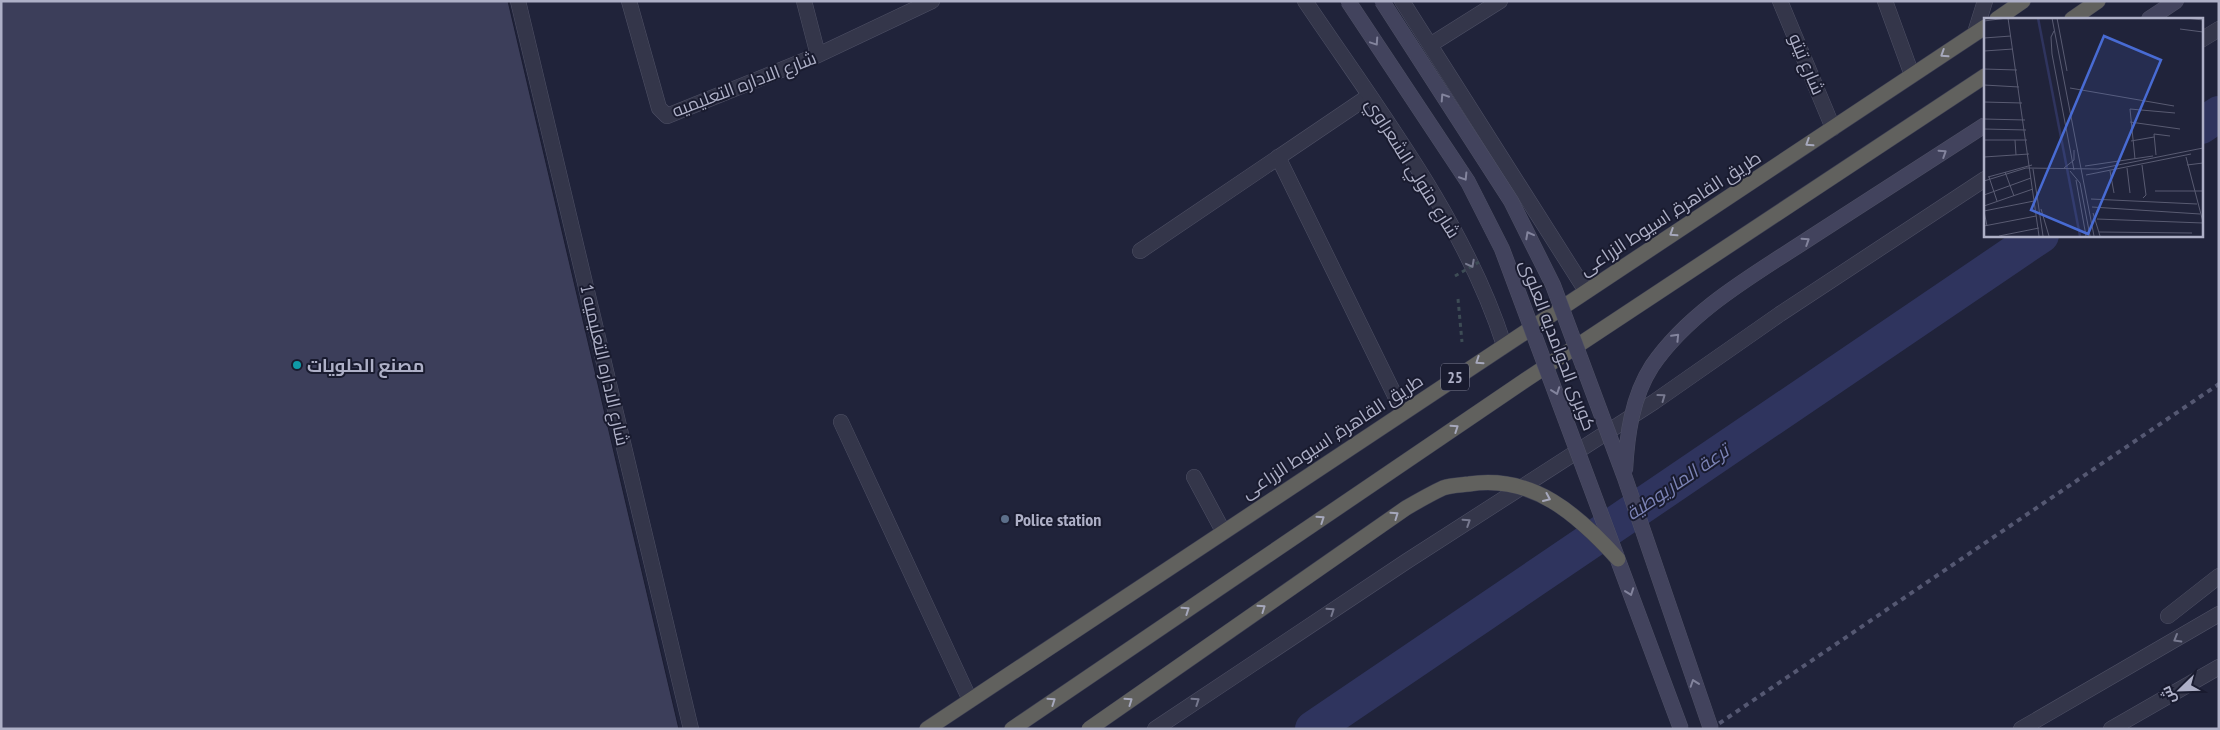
<svg xmlns="http://www.w3.org/2000/svg" width="2220" height="730" font-family="'PT Sans Narrow',Cairo,sans-serif">
	<style>
		.lines { fill: none; stroke-linecap: round; stroke-linejoin: round }
		.canal { stroke: #2f345e; stroke-width: 36 }
		.building { fill: #3c3e5a; stroke: #1b1d31 }
		.service-casing { stroke: #4e5065; stroke-width: 16 }
		.minor-casing { stroke: #4e5065; stroke-width: 16 }
		.tertiary-casing { stroke: #4e5065; stroke-width: 16 }
		.secondary-casing { stroke: #4e5065; stroke-width: 16 }
		.trunk-casing { stroke: #3b3d52; stroke-width: 16 }
		.path { stroke: #3d4c55; stroke-width: 3; stroke-dasharray: 4 4; stroke-linecap: butt }
		.service { stroke: #34364a; stroke-width: 15 }
		.minor { stroke: #34364a; stroke-width: 15 }
		.tertiary { stroke: #34364a; stroke-width: 15 }
		.secondary { stroke: #42435d; stroke-width: 15 }
		.trunk { stroke: #61615e; stroke-width: 15 }
		.rail { stroke: #555872; stroke-width: 4; stroke-dasharray: 5 5; stroke-linecap: butt }
		.secondary-bridge-casing { stroke: #4e5065; stroke-width: 16; stroke-linecap: butt }
		.trunk-bridge-casing { stroke: #3b3d52; stroke-width: 16; stroke-linecap: butt }
		.path-bridge { stroke: #3d4c55; stroke-width: 3; stroke-dasharray: 4 4; stroke-linecap: butt }
		.secondary-bridge { stroke: #42435d; stroke-width: 15 }
		.trunk-bridge { stroke: #61615e; stroke-width: 15 }
		.oneway { stroke: #83849d }
		.oneway2 { stroke: #a6a8bc }
		.oneway3 { stroke: #77798f }
		.culture-dot { fill: #0f9aa8; stroke: #191b2f; stroke-width: 2 }
		.service-dot { fill: #5c6f8a; stroke: #191b2f; stroke-width: 2 }
		.labels { text-anchor: middle; dominant-baseline: central; stroke-width: 4; stroke-linejoin: round; paint-order: stroke }
		.shield { fill: #191b2f; stroke: #818399; stroke-width: 1 }
		.shield-label { font-size: 16px; font-weight: bold; fill: #aeb0c7 }
		.street-label { font-size: 18px; fill: #aeb0c7; stroke: #191b2f }
		.poi-label { font-size: 18px; font-weight: bold; fill: #aeb0c7; stroke: #191b2f; text-anchor: start }
		.water-label { font-size: 19px; font-style: italic; fill: #7c83b5; stroke: #191b2f }
		.inset-river { fill: none; stroke: #2f345e; stroke-width: 2.5 }
		.inset-road { fill: none; stroke: #595b72; stroke-width: 1 }
		.view { fill: #486bd3; fill-opacity: 0.15; stroke: #486bd3; stroke-width: 2.5 }
		.inset-edge { fill: none; stroke: #aeb0c7; stroke-width: 2.5 }
	</style>
	<rect width="100%" height="100%" fill="#20233a"/>
	<g class="lines">
		<path class="canal" d="M2201,126L2219,114
			M1313,729L2041,235"/>
	</g>
	<path class="building" d="M1,1H508L679,729H1Z"/>
	<g class="lines">
		<defs>
			<path id="service" d="M1278,157L1403,412
				M1140,251L1369,96
				M841,422L970,700
				M1194,477L1223,531"/>
			<path id="minor" d="M518,1L691,729
				M629,1L659,108L667,116L818,55L932,1
				M804,1L818,55
				M1305,1C1377,108 1465,222 1504,345
				M1402,1L1586,291
				M1780,1L1833,128
				M1885,1L1912,75
				M1975,33L1985,1
				M1430,45L1500,1
				M2168,616L2219,576"/>
			<path id="tertiary" d="M2201,40L2219,29
				M1155,729L1407,561L1654,402L1780,314L1985,179
				M2021,729L2219,614
				M2111,729L2219,667"/>
			<path id="secondary" d="M2149,19L2176,1"/>
			<path id="trunk" d="M1997,19L2023,1
				M2072,19L2098,1
				M927,729L1985,27
				M1012,729L1527,379L1985,76"/>
		</defs>
		<use href="#service" class="service-casing"/>
		<use href="#minor" class="minor-casing"/>
		<use href="#tertiary" class="tertiary-casing"/>
		<use href="#secondary" class="secondary-casing"/>
		<use href="#trunk" class="trunk-casing"/>
		<path class="path" d="M1458,299L1462,342"/>
		<use href="#service" class="service"/>
		<use href="#minor" class="minor"/>
		<use href="#tertiary" class="tertiary"/>
		<use href="#secondary" class="secondary"/>
		<use href="#trunk" class="trunk"/>
		<path class="rail" d="M1711,729L2219,384"/>
		<defs>
			<path id="secondary-bridge" d="M1348,1L1468,182L1502,249L1681,729
				M1382,1L1511,201L1553,285L1625,478L1711,729
				M1625,471C1627,435 1632,397 1652,366C1691,309 1757,273 1813,236C1871,199 1928,162 1985,125"/>
			<path id="trunk-bridge" d="M1089,729L1406,508C1418,501 1430,494 1443,488C1451,485 1461,485 1469,484C1533,474 1578,515 1618,559"/>
		</defs>
		<use href="#secondary-bridge" class="secondary-bridge-casing"/>
		<use href="#trunk-bridge" class="trunk-bridge-casing"/>
		<path class="path-bridge" d="M1455,276L1479,262"/>
		<use href="#secondary-bridge" class="secondary-bridge"/>
		<use href="#trunk-bridge" class="trunk-bridge"/>
	</g>
	<defs><path id="oneway-chevron" d="M-2-3.5L2.5 0L-2 3.5" fill="none" stroke-width="1.6" stroke-linecap="round" stroke-linejoin="round" transform="scale(1.25)"/></defs>
	<g class="oneway">
		<use href="#oneway-chevron" transform="translate(1375 42) rotate(56)"/>
		<use href="#oneway-chevron" transform="translate(1444 97) rotate(-123)"/>
		<use href="#oneway-chevron" transform="translate(1943 153) rotate(-33)"/>
		<use href="#oneway-chevron" transform="translate(1464 177) rotate(58)"/>
		<use href="#oneway-chevron" transform="translate(1529 235) rotate(-118)"/>
		<use href="#oneway-chevron" transform="translate(1806 241) rotate(-33)"/>
		<use href="#oneway-chevron" transform="translate(1676 337) rotate(-46)"/>
		<use href="#oneway-chevron" transform="translate(1556 391) rotate(70)"/>
		<use href="#oneway-chevron" transform="translate(1630 592) rotate(70)"/>
		<use href="#oneway-chevron" transform="translate(1694 683) rotate(-109)"/>
	</g>
	<g class="oneway2">
		<use href="#oneway-chevron" transform="translate(1944 54) rotate(147)"/>
		<use href="#oneway-chevron" transform="translate(1809 143) rotate(147)"/>
		<use href="#oneway-chevron" transform="translate(1673 233) rotate(147)"/>
		<use href="#oneway-chevron" transform="translate(1479 361) rotate(146)"/>
		<use href="#oneway-chevron" transform="translate(1455 428) rotate(-34)"/>
		<use href="#oneway-chevron" transform="translate(1547 498) rotate(24)"/>
		<use href="#oneway-chevron" transform="translate(1395 515) rotate(-35)"/>
		<use href="#oneway-chevron" transform="translate(1321 519) rotate(-34)"/>
		<use href="#oneway-chevron" transform="translate(1262 608) rotate(-35)"/>
		<use href="#oneway-chevron" transform="translate(1186 610) rotate(-34)"/>
		<use href="#oneway-chevron" transform="translate(1052 701) rotate(-34)"/>
		<use href="#oneway-chevron" transform="translate(1129 701) rotate(-35)"/>
	</g>
	<g class="oneway3">
		<use href="#oneway-chevron" transform="translate(1471 264) rotate(62)"/>
		<use href="#oneway-chevron" transform="translate(1662 397) rotate(-36)"/>
		<use href="#oneway-chevron" transform="translate(1467 522) rotate(-33)"/>
		<use href="#oneway-chevron" transform="translate(1331 611) rotate(-34)"/>
		<use href="#oneway-chevron" transform="translate(2177 639) rotate(150)"/>
		<use href="#oneway-chevron" transform="translate(1196 701) rotate(-34)"/>
	</g>
	<circle class="culture-dot" cx="297" cy="365" r="5"/>
	<circle class="service-dot" cx="1005" cy="519" r="5"/>
	<g class="labels">
		<rect class="shield" x="1441" y="363.5" width="28" height="27" rx="4"/>
		<g class="shield-label">
			<text x="1455" y="377">25</text>
		</g>
		<g class="street-label">
			<text transform="translate(1807 64) rotate(67)">شارع تيتو</text>
			<text transform="translate(744 84) rotate(-21)">شارع الاداره التعليميه</text>
			<text transform="translate(1413 168) rotate(58)">شارع متولي الشعراوي</text>
			<text transform="translate(1670 213) rotate(-33)">طريق القاهرة, اسيوط الزراعى</text>
			<text transform="translate(1558 345) rotate(69)">كوبرى الحوامديه العلوى</text>
			<text transform="translate(605 365) rotate(77)">شارع الاداره التعليميه 1</text>
			<text transform="translate(1332 436) rotate(-33)">طريق القاهرة, اسيوط الزراعى</text>
		</g>
		<g class="poi-label">
			<text x="307" y="365">مصنع الحلويات</text>
			<text x="1015" y="519">Police station</text>
		</g>
		<g class="water-label">
			<text transform="translate(1677 482) rotate(-34)">ترعة الماريوطية</text>
		</g>
	</g>
	<g transform="translate(1984 18)">
		<rect width="219" height="219" fill="#20233a"/>
		<path class="inset-river" d="M54,0L96,218"/>
		<path class="inset-road" d="M24,0L55,218M68,0L110,218M73,0L83,53M202,0L219,2M0,3L23,0M196,11L219,14M70,13L67,19L68,36L90,152M0,20L27,18M0,33L29,31M0,51L33,52M0,67L35,69M86,70L190,88M0,84L38,85M0,101L41,102M146,104L196,111M0,111L42,112M0,122H43M31,122L32,137M147,123L170,119M172,137L170,116L186,118M0,139L45,136M202,139L219,204M151,141L146,91L191,95M158,147L162,177L159,180M203,147L219,145M101,148L169,138M80,150L90,142V132M143,150L146,175M49,151L59,218M86,153L96,165L106,218M126,153L130,175M21,154L30,178M102,157L207,136M4,159L48,147M5,159L13,183M92,162L102,218M0,163L42,150L114,151L219,130M171,173H219M0,177L47,160M107,181L213,186M0,188L49,171M108,189L216,196M57,191L65,218M0,193L50,183M0,193L3,208M109,195L116,218M113,201L219,205M0,208L52,198M115,214L208,215M15,218L55,210"/>
		<path class="view" d="M120,18L177,42L104,216L47,192Z"/>
		<rect width="219" height="219" class="inset-edge"/>
	</g>
	<rect width="2220" height="730" fill="none" stroke="#aeb0c7" stroke-width="5"/>
	<g transform="translate(2180 690) rotate(247)" stroke="#191b2f" stroke-width="4" paint-order="stroke">
	<path d="M0-4L9 19L0 12L-9 19Z" fill="#aeb0c7"/>
	<text y="-8" font-size="14" font-weight="bold" text-anchor="middle" fill="#aeb0c7">ش</text>
	</g>
</svg>
